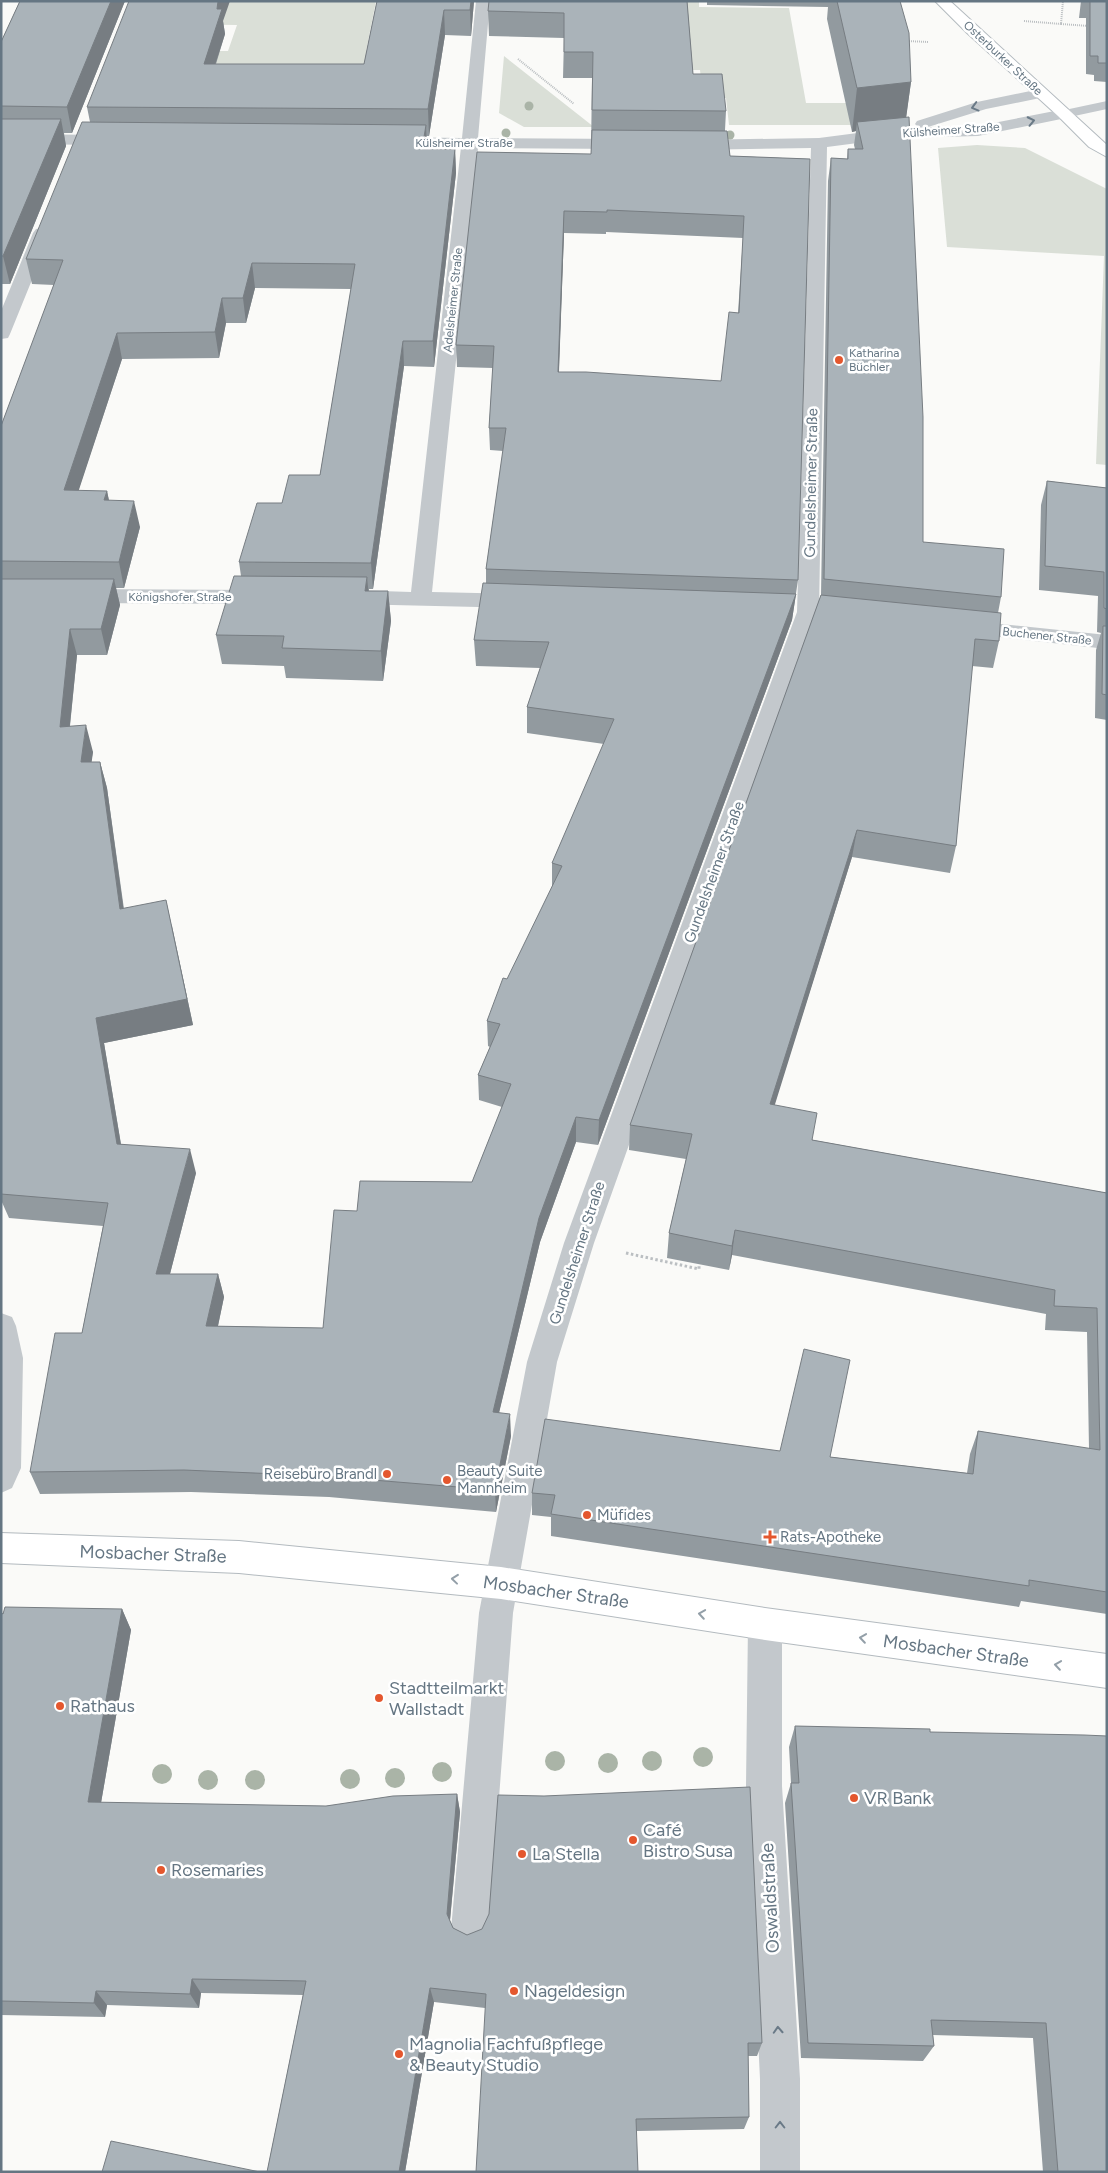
<svg xmlns="http://www.w3.org/2000/svg" width="1108" height="2173" font-family="Figtree,sans-serif">
	<style>
		.green { fill: #dadfd7 }
		.lines { fill: none; stroke-linecap: round; stroke-linejoin: round }
		.secondary-casing { stroke: #b3babf; stroke-width: 2 }
		.path-far1 { stroke: #bbbfc2; stroke-width: 2; stroke-dasharray: 1 1; stroke-linecap: butt }
		.path { stroke: #bbbfc2; stroke-width: 3; stroke-dasharray: 2.5 2.5; stroke-linecap: butt }
		.lane { fill: #c3c8cc; fill-rule: evenodd }
		.street { fill: #c3c8cc; fill-rule: evenodd }
		.secondary { fill: #fff; fill-rule: evenodd }
		.tree { fill: #aab4a7 }
		.wall { fill: #929a9f; fill-rule: evenodd }
		.shaded-wall { fill: #777d82 }
		.building { fill: #aab3b9; stroke: #777d82; fill-rule: evenodd }
		.oneway { stroke: #6a7a87 }
		.oneway2 { stroke: #939fa8 }
		.poi-dot { fill: #e4572e; stroke: #fff; stroke-width: 2 }
		.labels { text-anchor: middle; dominant-baseline: central; stroke-width: 5; stroke-linejoin: round; paint-order: stroke }
		.far-street-label { font-size: 12px; fill: #657683; stroke: #fff }
		.far-poi-label { font-size: 12px; fill: #657683; stroke: #fff; text-anchor: start }
		.street-label { font-size: 15px; fill: #657683; stroke: #fff }
		.poi-label { font-size: 15px; fill: #657683; stroke: #fff; text-anchor: start }
		.near-street-label { font-size: 18px; fill: #657683; stroke: #fff }
		.near-poi-label { font-size: 18px; fill: #657683; stroke: #fff; text-anchor: start }
	</style>
	<rect width="100%" height="100%" fill="#fafaf8"/>
	<path class="green" d="M244,1H376L366,52H391L389,65H154L198,51H228L237,25L150,24L158,2Z
		M591,1H699V7L789,8L806,103H904L859,125H729L726,98L703,97L700,70H673Z
		M504,56L594,127H524L499,113Z
		M977,145L1025,148L1107,189V465L1096,464L1104,256L947,247L938,148Z"/>
	<g class="lines">
		<defs>
			<path id="secondary" d="M935,1H950L1107,145V157L1089,147L1058,116L967,33Z
				M1,1533L239,1541L501,1567L765,1608L1107,1654V1688L765,1640L501,1599L239,1573L1,1563Z"/>
		</defs>
		<use href="#secondary" class="secondary-casing"/>
		<path class="path-far1" d="M1024,21L1061,24L1063,1
			M1061,24L1089,26
			M907,41L928,42
			M518,59L574,104"/>
		<path class="path" d="M626,1253L699,1269V1264"/>
		<path class="lane" d="M1107,101V109L1065,118L1060,117L1058,114L1060,111Z"/>
		<path class="street" d="M476,1H490L478,138L628,139L634,141L636,144L634,147L628,149L478,148L432,592L517,594L525,596L528,601L525,606L517,608L350,604L342,602L339,597L342,592L350,590L411,592L461,147H389L383,145L381,142L383,139L389,137L462,138Z
			M1040,89L1045,91L1048,94L1045,97L986,109L928,127L978,126L1065,109L1071,111L1073,114L1071,117L978,136L896,138L827,147L819,612L594,1243L557,1362L513,1613L489,1930L483,1943L470,1949L457,1943L451,1930L479,1613L527,1362L564,1243L797,612L811,148L691,150L685,148L683,145L685,142L691,140L819,138L896,128H919L915,124L917,121L977,102Z
			M1,134L111,135L117,137L119,140L117,143L111,145L1,144Z
			M42,228L48,229L51,233L10,334L8,338L1,339V311L33,233L36,229Z
			M80,589L265,590L273,592L276,597L273,602L265,604L80,603L72,601L69,596L72,591Z
			M962,620L1107,635V649L954,632L951,627L954,622Z
			M1,1313L12,1317L16,1326L23,1358L21,1468L12,1488L1,1493Z
			M765,1608L777,1612L782,1624V1786L800,2079V2172H760V2079L746,1786L748,1624L753,1612Z"/>
		<use href="#secondary" class="secondary"/>
	</g>
	<g class="tree">
		<circle cx="529" cy="106" r="4.5"/>
		<circle cx="506" cy="133" r="4.5"/>
		<circle cx="730" cy="135" r="4.5"/>
		<circle cx="703" cy="1757" r="10"/>
		<circle cx="555" cy="1761" r="10"/>
		<circle cx="652" cy="1761" r="10"/>
		<circle cx="608" cy="1763" r="10"/>
		<circle cx="442" cy="1772" r="10"/>
		<circle cx="162" cy="1774" r="10"/>
		<circle cx="395" cy="1778" r="10"/>
		<circle cx="350" cy="1779" r="10"/>
		<circle cx="208" cy="1780" r="10"/>
		<circle cx="255" cy="1780" r="10"/>
	</g>
	<path class="wall" d="M20,1H125L72,133H64L66,146L10,284H1V42Z
		M377,1H474L471,36L445,35L429,136H427V149H455L456,173L434,367L404,366L373,589H369V591H388L391,621L383,681L286,678L284,666L222,664L216,635L241,576L239,562L282,503L320,475L351,289L255,288L246,323H226L219,358L122,359L78,491H107L109,500L140,527L124,588H116L120,605L107,655H77L70,726L93,752L91,762H100L107,788L124,909L172,926L193,1025L104,1043L121,1144L196,1173L170,1274H218L224,1297L218,1326L323,1328L357,1211L472,1182L502,1107L479,1100L478,1075L490,1047L488,1046L487,1021L552,887V863L604,744L527,733V707L540,668L476,666L474,640L486,583V569L503,451L490,450L489,428L493,368L457,367L456,345L591,154V151L592,78H563L564,38L489,36L488,11L687,1L693,74L726,111L725,130L730,156L810,159L798,580L792,620L598,1145L576,1142L540,1242L499,1412L511,1436L496,1512L329,1497L191,1492L40,1494L30,1472L82,1333L103,1226L9,1218L1,1200V426L54,285L32,284L26,259L90,122L87,107L223,21L225,34L216,64H364ZM606,232L743,238L738,313L721,381L559,372L564,233L606,234Z
		M707,1H900L911,82L906,117L923,542L1001,597L998,613L999,641L993,668L972,666L956,846L950,873L852,857L774,1105L813,1140L1107,1193V1614L1021,1601L1019,1607L551,1536V1517L532,1515V1493L780,1451L967,1473L970,1454L978,1431L1089,1449L1087,1332L1045,1330L1046,1314L732,1255L729,1270L667,1258L669,1233L686,1159L629,1150L630,1125L821,595L828,181L831,158L847,159L848,149H855L854,145L856,131L852,132L827,19L828,7L707,5Z
		M1081,1H1107V82L1094,81V75L1086,74V18H1079Z
		M1047,481L1107,488V720L1095,718L1096,650L1101,633L1097,632L1098,596L1039,590L1041,505Z
		M122,1609L131,1630L101,1803L326,1806L457,1794L460,1812L450,1921L453,1928L467,1935L762,2043L757,2056H748L749,2117L744,2129L637,2131L485,2008L434,2002L405,2172H267L303,1995L201,1993L199,2008L107,2005L105,2017L1,2015V1613Z
		M795,1726L930,1732L1107,2172H1043L1033,2038L933,2035L934,2046L923,2061L801,2058L785,1803L791,1783L789,1747Z"/>
	<path class="shaded-wall" d="M111,1H125L72,133L67,107Z
		M218,1H230L223,21L225,34L207,90L204,64Z
		M471,1H474L471,36L470,10Z
		M444,10L445,35L429,136L428,109Z
		M911,82L905,126L857,122L856,131L852,132L857,88Z
		M61,119L66,146L10,284L3,256Z
		M426,125L427,149H422Z
		M455,149L456,173L434,367L433,341Z
		M564,211V233L558,394V372Z
		M252,263L255,288L246,323L243,298Z
		M222,298L226,323L219,358L215,332Z
		M117,333L122,359L70,517L64,490Z
		M403,341L404,366L373,589L371,563Z
		M107,491L112,517L104,500Z
		M134,501L140,527L124,588L119,562Z
		M367,577L370,607L365,591Z
		M114,579L120,605L107,655L101,629Z
		M388,591L391,621L383,681L381,651Z
		M796,594L792,620L598,1145L599,1120Z
		M70,629L77,655L67,753L60,727Z
		M86,725L93,752L88,789L81,762Z
		M100,762L107,788L127,935L120,909Z
		M857,830L852,857L767,1130L770,1104Z
		M166,900L193,1025L104,1043L125,1169L117,1144L96,1018Z
		M576,1117V1142L540,1242L494,1434L493,1412L539,1218Z
		M190,1149L196,1173L164,1297L156,1274Z
		M735,1230L732,1255L729,1270L732,1246Z
		M218,1274L224,1297L213,1349L206,1326Z
		M510,1414L511,1436L496,1512L495,1490Z
		M122,1609L131,1630L98,1820L88,1802Z
		M457,1794L460,1812L449,1930L447,1914Z
		M192,1979L201,1993L199,2008L190,1994Z
		M430,1988L434,2002L405,2172H399Z
		M96,1991L107,2005L105,2017L94,2003Z"/>
	<path class="building" d="M20,1H111L67,107L1,106V42Z
		M129,1H218L217,9H222L204,64H364L377,1H471L470,10H444L428,109L87,107Z
		M489,1H687L693,74H722L726,111L592,110L593,52H564V13L488,11Z
		M837,1H900L909,33L911,82L857,88Z
		M1090,1H1107V63H1098V56H1090Z
		M909,117L923,417V542L1004,549L1001,597L824,579L831,158L848,159V149H863L857,122Z
		M1,119H61L3,256H1Z
		M82,122L426,125L422,149H455L433,341H403L371,563L239,562L257,503H282L289,475H320L355,264L252,263L243,298H222L215,332L117,333L64,490L107,491L104,500L134,501L119,562L1,561V426L63,260L26,259Z
		M592,130L727,131L730,156L810,159L798,580L486,569L506,428H489L494,346L456,345L477,152L591,154ZM607,210L744,216L739,313L729,312L721,381L586,372H558L564,211L607,212Z
		M1047,481L1107,488V609L1104,608V572L1045,566Z
		M234,576L367,577L365,591H388L381,651L282,648L284,636L216,635Z
		M1,579H114L101,629H70L60,727L86,725L81,762H100L120,909L166,900L187,999L96,1018L117,1144L190,1149L156,1274H218L206,1326L323,1328L334,1210L357,1211L360,1181L472,1182L511,1084L478,1075L500,1024L487,1021L503,978L507,979L562,866L552,863L614,719L527,707L549,642L474,640L483,583L796,594L599,1120L576,1117L539,1218L493,1412L510,1414L495,1490L324,1476L184,1470L30,1472L55,1333H82L108,1203L1,1194Z
		M821,595L1001,613L999,641L975,639L956,846L857,830L770,1104L817,1113L812,1140L1107,1193V1592L1029,1580V1586L551,1514L555,1495L532,1493L545,1419L780,1451L804,1349L850,1360L830,1457L973,1474L978,1431L1100,1450L1097,1308L1054,1306L1055,1290L735,1230L732,1246L669,1233L692,1134L630,1125Z
		M1103,626H1107V695L1102,694Z
		M5,1607L122,1609L88,1802L326,1806L393,1796L457,1794L447,1914L453,1928L467,1935L482,1929L489,1914L498,1795L544,1796L750,1787L762,2043H748L749,2117L636,2119L638,2172H476L486,1994L430,1988L399,2172H267L306,1981L192,1979L190,1994L96,1991L94,2003L1,2001V1613L3,1614Z
		M795,1726L930,1729V1732L1084,1735L1107,1736V2172H1058L1046,2023L931,2020L934,2046L808,2043L791,1783H799Z
		M111,2141L260,2172H102Z"/>
	<defs><path id="oneway-chevron" d="M-2-3.5L2.5 0L-2 3.5" fill="none" stroke-width="1.6" stroke-linecap="round" stroke-linejoin="round" transform="scale(1.25)"/></defs>
	<g class="oneway">
		<use href="#oneway-chevron" transform="translate(975 107) rotate(165)"/>
		<use href="#oneway-chevron" transform="translate(1031 121) rotate(-12)"/>
		<use href="#oneway-chevron" transform="translate(778 2030) rotate(-93)"/>
		<use href="#oneway-chevron" transform="translate(780 2125) rotate(-90)"/>
	</g>
	<g class="oneway2">
		<use href="#oneway-chevron" transform="translate(455 1579) rotate(-174)"/>
		<use href="#oneway-chevron" transform="translate(702 1614) rotate(-171)"/>
		<use href="#oneway-chevron" transform="translate(863 1638) rotate(-172)"/>
		<use href="#oneway-chevron" transform="translate(1058 1665) rotate(-172)"/>
	</g>
	<g class="poi-dot">
		<circle cx="839" cy="360" r="5"/>
		<circle cx="387" cy="1474" r="5"/>
		<circle cx="447" cy="1480" r="5"/>
		<circle cx="587" cy="1515" r="5"/>
		<path d="M767.5 1529.5h5v5h5v5h-5v5h-5v-5h-5v-5h5z"/>
		<circle cx="379" cy="1698" r="5"/>
		<circle cx="60" cy="1706" r="5"/>
		<circle cx="854" cy="1798" r="5"/>
		<circle cx="633" cy="1840" r="5"/>
		<circle cx="522" cy="1854" r="5"/>
		<circle cx="161" cy="1870" r="5"/>
		<circle cx="514" cy="1991" r="5"/>
		<circle cx="399" cy="2054" r="5"/>
	</g>
	<g class="labels">
		<g class="far-street-label">
			<text transform="translate(1003 58) rotate(43)">Osterburker Straße</text>
			<text transform="translate(951 130) rotate(-4)">Külsheimer Straße</text>
			<text x="464" y="143">Külsheimer Straße</text>
			<text transform="translate(453 300) rotate(-84)">Adelsheimer Straße</text>
			<text x="180" y="597">Königshofer Straße</text>
			<text transform="translate(1047 636) rotate(6)">Buchener Straße</text>
		</g>
		<g class="far-poi-label">
			<text x="849" y="353">Katharina<tspan x="849" dy="14">Büchler</tspan></text>
		</g>
		<g class="street-label">
			<text transform="translate(811 483) rotate(-89)">Gundelsheimer Straße</text>
			<text transform="translate(714 872) rotate(-70)">Gundelsheimer Straße</text>
			<text transform="translate(577 1253) rotate(-72)">Gundelsheimer Straße</text>
		</g>
		<g class="poi-label">
			<text x="457" y="1471">Beauty Suite<tspan x="457" dy="17">Mannheim</tspan></text>
			<text x="377" y="1474" text-anchor="end">Reisebüro Brandl</text>
			<text x="597" y="1515">Müfides</text>
			<text x="780" y="1537">Rats-Apotheke</text>
		</g>
		<g class="near-street-label">
			<text transform="translate(153 1554) rotate(2)">Mosbacher Straße</text>
			<text transform="translate(556 1592) rotate(8)">Mosbacher Straße</text>
			<text transform="translate(956 1651) rotate(8)">Mosbacher Straße</text>
			<text transform="translate(770 1898) rotate(-93)">Oswaldstraße</text>
		</g>
		<g class="near-poi-label">
			<text x="389" y="1688">Stadtteilmarkt<tspan x="389" dy="21">Wallstadt</tspan></text>
			<text x="70" y="1706">Rathaus</text>
			<text x="864" y="1798">VR Bank</text>
			<text x="643" y="1830">Café<tspan x="643" dy="21">Bistro Susa</tspan></text>
			<text x="532" y="1854">La Stella</text>
			<text x="171" y="1870">Rosemaries</text>
			<text x="524" y="1991">Nageldesign</text>
			<text x="409" y="2044">Magnolia Fachfußpflege<tspan x="409" dy="21">&amp; Beauty Studio</tspan></text>
		</g>
	</g>
	<rect width="1108" height="2173" fill="none" stroke="#657683" stroke-width="5"/>
</svg>
